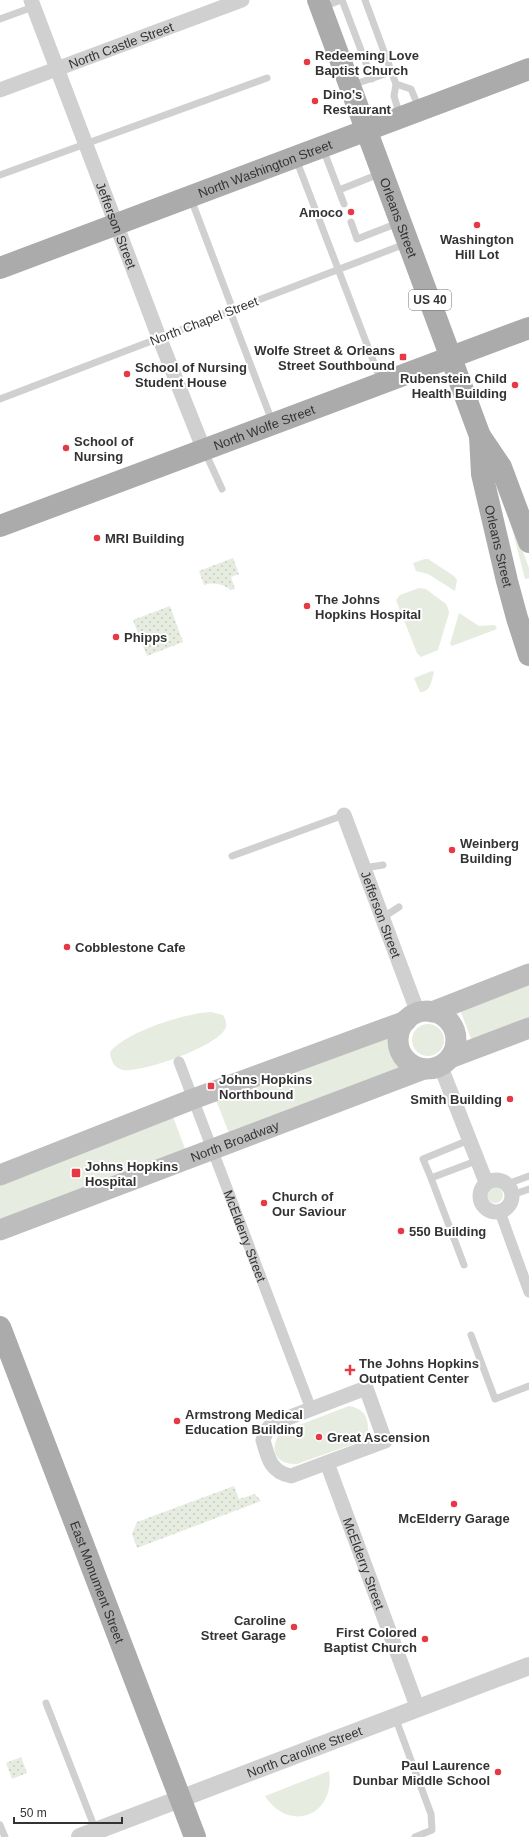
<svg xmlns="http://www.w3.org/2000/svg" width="529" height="1837" font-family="Helvetica,sans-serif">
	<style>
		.grass { fill: #e6ecdf }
		.park { fill: url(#park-dots) }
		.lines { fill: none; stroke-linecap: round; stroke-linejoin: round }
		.service { stroke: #d0d0d0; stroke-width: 7 }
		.pedestrian { stroke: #d0d0d0; stroke-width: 11 }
		.minor { stroke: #d0d0d0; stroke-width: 15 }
		.tertiary { stroke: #d0d0d0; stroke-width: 18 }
		.secondary { stroke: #bdbdbd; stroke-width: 21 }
		.primary { stroke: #ababab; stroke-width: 22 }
		.poi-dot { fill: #e63946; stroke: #fff; stroke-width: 1.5 }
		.labels { text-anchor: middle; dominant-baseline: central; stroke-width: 4; stroke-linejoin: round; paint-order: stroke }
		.shield { fill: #fff; stroke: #707070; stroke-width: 1 }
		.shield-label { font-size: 12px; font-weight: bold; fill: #333 }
		.street-label { font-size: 13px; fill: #333; stroke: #fff }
		.poi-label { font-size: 13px; font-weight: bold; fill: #333; stroke: #fff; text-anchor: start }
	</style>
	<defs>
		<pattern id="park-dots" width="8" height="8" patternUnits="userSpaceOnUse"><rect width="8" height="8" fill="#e6ecdf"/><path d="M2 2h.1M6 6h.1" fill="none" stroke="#c6cbc0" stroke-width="1.8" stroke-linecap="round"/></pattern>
	</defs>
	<rect width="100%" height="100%" fill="#fff"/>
	<path class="grass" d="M506,505L529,568V578L525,579Z
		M425,559H428L454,576L457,580L455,591L428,574L416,571L413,563Z
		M419,588L426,589L446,604L448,608L449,613L438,650L421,657L417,653L396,600L400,595Z
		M459,613L479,626L495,625L497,629L452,646L450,644Z
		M432,671L434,672C431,682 431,692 420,692L414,678Z
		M529,984V1023L474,1046L460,1010Z
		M211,1012L223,1015C225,1019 227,1022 226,1027C220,1046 142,1073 123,1070C114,1068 111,1061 110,1052C126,1032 185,1013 211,1012Z
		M412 1040a16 16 0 1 1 32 0a16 16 0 1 1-32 0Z
		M392,1035L393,1051L403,1067L229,1133L216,1100Z
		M173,1117L186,1151L0,1219V1183Z
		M487 1195a8 8 0 1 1 16 0a8 8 0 1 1-16 0Z
		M349,1406C365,1409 369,1418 368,1434L362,1441L297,1464C275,1465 268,1449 281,1432Z
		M329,1771C336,1815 290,1834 265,1796Z"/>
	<path class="park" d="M233,558L239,574L231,577L235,589L231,590C223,584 214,582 204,585L199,571Z
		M170,606L183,642L147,656L133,620Z
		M234,1486L239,1499L255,1494L261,1501L137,1548L132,1534L137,1522Z
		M21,1757L27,1773L12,1779L6,1763Z"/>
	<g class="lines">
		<path class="service" d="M342,0L372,79
			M365,0L396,84L394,96L400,116
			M323,7L341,0
			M0,19L33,7
			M396,84L411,89L419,108
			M352,85L391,72
			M323,149L344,204
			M296,159L381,381
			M0,175L267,78
			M339,190L379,174
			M191,199L233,310
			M351,222L357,239L398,223
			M230,311L272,421
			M0,399L405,244
			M205,452L222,489
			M232,856L344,815
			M364,868L383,865
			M382,918L399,907
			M431,1178L423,1159L469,1140
			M507,1184L529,1176
			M512,1195L529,1189
			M464,1265L431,1178L476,1161
			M471,1335L495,1399L529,1386
			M46,1703L96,1831
			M395,1717L431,1814L432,1830L415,1837
			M0,1825L5,1837"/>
		<g class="pedestrian">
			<path id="s1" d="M179,1062L311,1409"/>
			<path d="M500,1212L529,1292"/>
		</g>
		<g class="minor">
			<path id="s2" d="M31,0L157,332L204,450"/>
			<path id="s3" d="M0,90L242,0"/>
			<path id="s4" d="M344,815L418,1013"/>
			<path d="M437,1068L444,1075L486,1182"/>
			<circle cx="496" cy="1196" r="16"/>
			<path d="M366,1388L385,1441L291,1476C271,1472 268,1459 263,1440L267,1430L272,1424Z"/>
			<path id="s5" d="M327,1463L418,1709"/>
		</g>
		<path class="tertiary" id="s6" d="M80,1837L529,1666"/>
		<g class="secondary">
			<circle cx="427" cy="1040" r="29"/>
			<path d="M432,1012L529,974"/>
			<path d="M450,1058L529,1028"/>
			<path d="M0,1175L193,1099L406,1021"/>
			<path id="s7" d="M0,1230L424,1069"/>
		</g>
		<g class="primary">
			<path id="s8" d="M318,0L480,436L501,467L529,542"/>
			<path id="s9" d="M0,268L529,69"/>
			<path id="s10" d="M480,436L482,474L507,581L517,618L529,655"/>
			<path id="s11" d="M0,526L529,328"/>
			<path id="s12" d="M0,1327L195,1837"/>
		</g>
	</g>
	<g class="poi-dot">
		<circle cx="307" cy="62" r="4"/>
		<circle cx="315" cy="101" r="4"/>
		<circle cx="351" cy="212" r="4"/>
		<circle cx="477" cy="225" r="4"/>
		<rect x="399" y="353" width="8" height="8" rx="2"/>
		<circle cx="127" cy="374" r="4"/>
		<circle cx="515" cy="385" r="4"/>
		<circle cx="66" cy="448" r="4"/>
		<circle cx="97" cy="538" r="4"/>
		<circle cx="307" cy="606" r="4"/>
		<circle cx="116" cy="637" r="4"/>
		<circle cx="452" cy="850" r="4"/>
		<circle cx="67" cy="947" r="4"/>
		<rect x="207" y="1082" width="8" height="8" rx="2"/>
		<circle cx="510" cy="1099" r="4"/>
		<rect x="71" y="1168" width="10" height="10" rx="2"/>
		<circle cx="264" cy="1203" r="4"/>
		<circle cx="401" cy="1231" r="4"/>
		<path d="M348 1364h4v4h4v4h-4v4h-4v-4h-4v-4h4z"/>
		<circle cx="177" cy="1421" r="4"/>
		<circle cx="319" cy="1437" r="4"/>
		<circle cx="454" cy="1504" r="4"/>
		<circle cx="294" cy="1627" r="4"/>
		<circle cx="425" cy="1639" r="4"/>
		<circle cx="498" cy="1772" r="4"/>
	</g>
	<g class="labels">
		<rect class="shield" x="409" y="290" width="42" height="20" rx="3"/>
		<g class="shield-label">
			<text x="430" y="300">US 40</text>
		</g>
		<g class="street-label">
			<text stroke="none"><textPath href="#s3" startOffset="129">North Castle Street</textPath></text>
			<text stroke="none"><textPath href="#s9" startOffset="283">North Washington Street</textPath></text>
			<text stroke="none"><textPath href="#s8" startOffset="232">Orleans Street</textPath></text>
			<text stroke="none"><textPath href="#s2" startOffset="241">Jefferson Street</textPath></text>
			<text transform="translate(204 321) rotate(-21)">North Chapel Street</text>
			<text stroke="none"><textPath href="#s11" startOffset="282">North Wolfe Street</textPath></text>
			<text stroke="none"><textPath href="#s10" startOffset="112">Orleans Street</textPath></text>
			<text stroke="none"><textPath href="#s4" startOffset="106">Jefferson Street</textPath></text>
			<text stroke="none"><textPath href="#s7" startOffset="251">North Broadway</textPath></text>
			<text stroke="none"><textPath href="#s1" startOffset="186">McElderry Street</textPath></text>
			<text stroke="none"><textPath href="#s5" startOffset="107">McElderry Street</textPath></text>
			<text stroke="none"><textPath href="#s12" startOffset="273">East Monument Street</textPath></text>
			<text stroke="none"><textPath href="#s6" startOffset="240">North Caroline Street</textPath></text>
		</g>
		<g class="poi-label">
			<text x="315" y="55">Redeeming Love<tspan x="315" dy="15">Baptist Church</tspan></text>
			<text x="323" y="94">Dino's<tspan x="323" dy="15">Restaurant</tspan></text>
			<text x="343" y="212" text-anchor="end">Amoco</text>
			<text x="477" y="239" text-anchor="middle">Washington<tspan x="477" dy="15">Hill Lot</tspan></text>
			<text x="395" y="350" text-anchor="end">Wolfe Street &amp; Orleans<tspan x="395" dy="15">Street Southbound</tspan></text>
			<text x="135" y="367">School of Nursing<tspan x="135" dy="15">Student House</tspan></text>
			<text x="507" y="378" text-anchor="end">Rubenstein Child<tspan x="507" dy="15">Health Building</tspan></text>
			<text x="74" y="441">School of<tspan x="74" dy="15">Nursing</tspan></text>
			<text x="105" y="538">MRI Building</text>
			<text x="315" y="599">The Johns<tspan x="315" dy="15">Hopkins Hospital</tspan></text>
			<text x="124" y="637">Phipps</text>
			<text x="460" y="843">Weinberg<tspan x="460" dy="15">Building</tspan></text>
			<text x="75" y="947">Cobblestone Cafe</text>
			<text x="219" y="1079">Johns Hopkins<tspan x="219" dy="15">Northbound</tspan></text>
			<text x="502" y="1099" text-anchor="end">Smith Building</text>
			<text x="85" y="1166">Johns Hopkins<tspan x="85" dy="15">Hospital</tspan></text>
			<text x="272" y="1196">Church of<tspan x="272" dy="15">Our Saviour</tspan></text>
			<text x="409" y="1231">550 Building</text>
			<text x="359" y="1363">The Johns Hopkins<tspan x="359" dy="15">Outpatient Center</tspan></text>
			<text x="185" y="1414">Armstrong Medical<tspan x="185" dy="15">Education Building</tspan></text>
			<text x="327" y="1437">Great Ascension</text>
			<text x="454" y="1518" text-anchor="middle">McElderry Garage</text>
			<text x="286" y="1620" text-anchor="end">Caroline<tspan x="286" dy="15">Street Garage</tspan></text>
			<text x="417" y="1632" text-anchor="end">First Colored<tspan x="417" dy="15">Baptist Church</tspan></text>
			<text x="490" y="1765" text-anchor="end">Paul Laurence<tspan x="490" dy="15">Dunbar Middle School</tspan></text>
		</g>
	</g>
	<path d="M14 1817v6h108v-6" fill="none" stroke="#333333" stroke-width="2"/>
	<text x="20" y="1817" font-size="12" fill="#333333" stroke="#ffffff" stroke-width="3" paint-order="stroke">50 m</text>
</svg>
